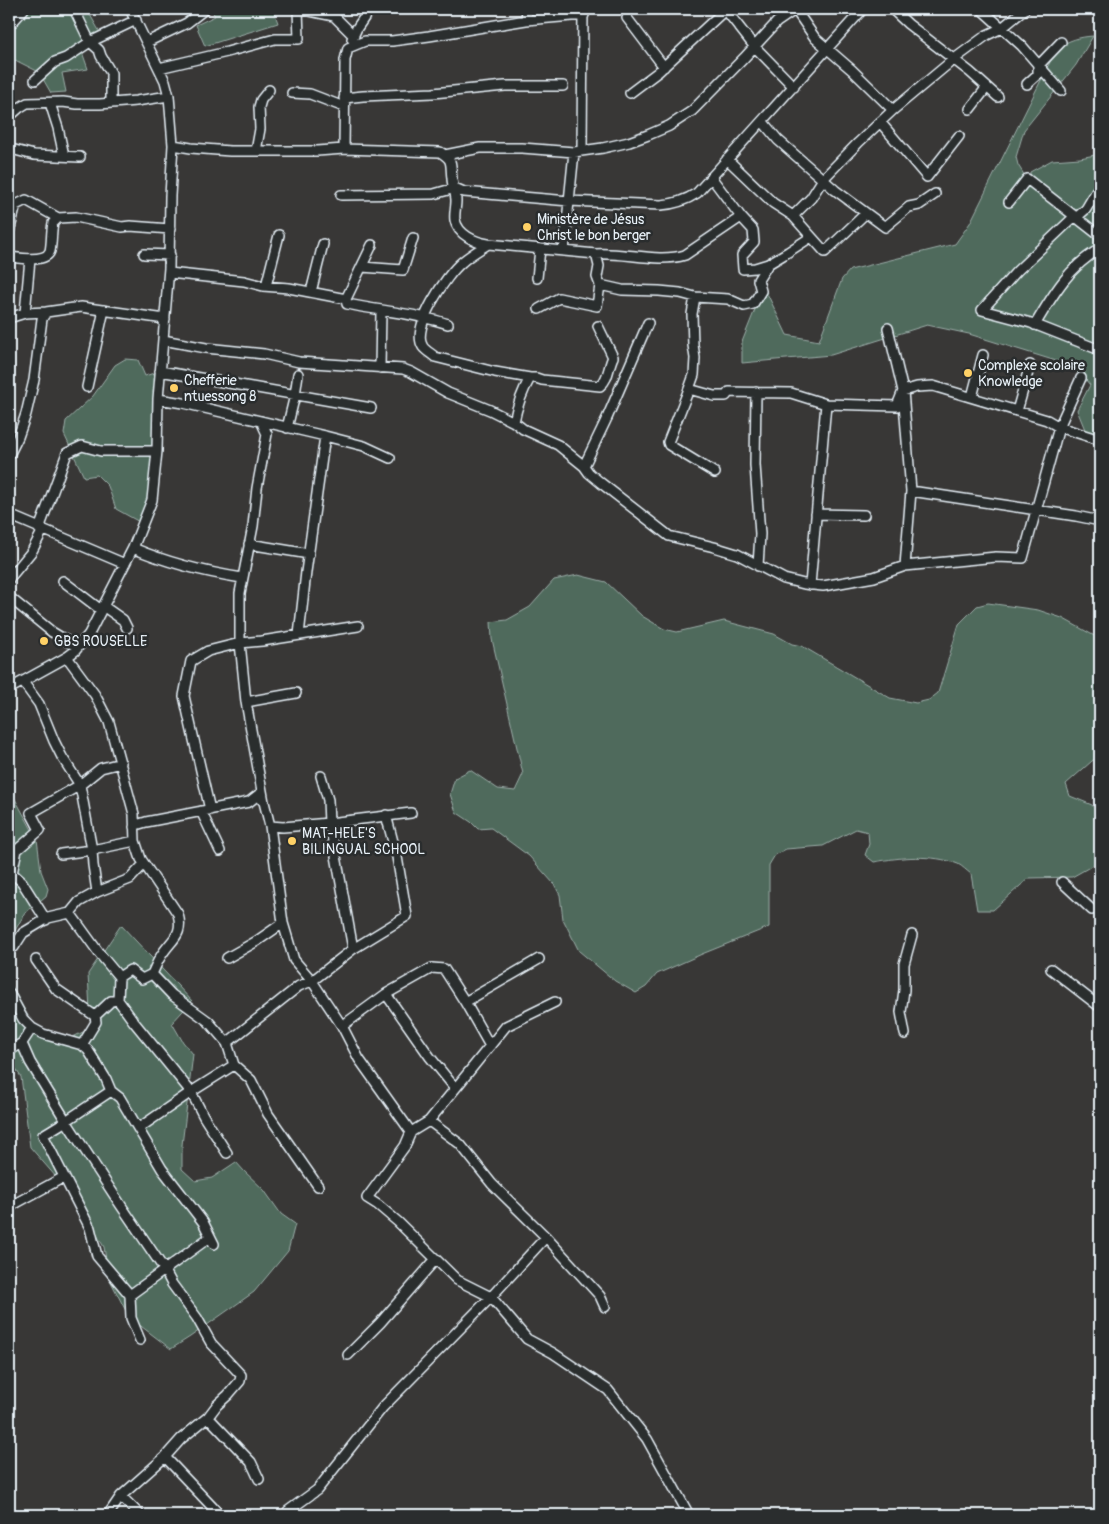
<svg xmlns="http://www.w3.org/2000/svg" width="1109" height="1524" font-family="Pangolin,sans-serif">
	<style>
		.green { fill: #4f6b5b; stroke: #9caeaa }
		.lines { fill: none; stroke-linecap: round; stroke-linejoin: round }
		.minor-casing { stroke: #e8f1f8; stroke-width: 12 }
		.minor { stroke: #2a2d2e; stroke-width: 9 }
		.poi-dot { fill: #ffd166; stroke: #2a2d2e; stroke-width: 2 }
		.labels { text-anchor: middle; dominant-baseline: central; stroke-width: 5; stroke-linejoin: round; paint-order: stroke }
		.poi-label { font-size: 14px; fill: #e8f1f8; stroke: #2a2d2e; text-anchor: start }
	</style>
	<rect width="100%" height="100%" fill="#383736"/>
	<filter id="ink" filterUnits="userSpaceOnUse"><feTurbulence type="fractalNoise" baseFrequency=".02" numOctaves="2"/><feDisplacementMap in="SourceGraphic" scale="10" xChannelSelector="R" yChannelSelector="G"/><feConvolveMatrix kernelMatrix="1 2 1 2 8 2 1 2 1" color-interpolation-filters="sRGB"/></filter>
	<g filter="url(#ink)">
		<path class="green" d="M9,9H93L89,13L101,34L81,49L88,69L62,73L66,92L51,93L39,72L15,60L9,67Z
			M211,9H273L278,23L205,46L196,25L215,16Z
			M1093,36L1076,65L1024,130L1016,157L1018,165L1031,186L1030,172L1052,160L1080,158L1100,154V444L1086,432L1077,410L1090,385L1085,379L1069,365L969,334L927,325L831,355L742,363V342L764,287L787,335L819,341L842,279L850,270L955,244L970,223L1057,48C1069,40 1079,37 1093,36Z
			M125,359L138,360L145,376L160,371L157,451L143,524L116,509L108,486L97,475L84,477L64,434L66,421L93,396L115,365Z
			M578,575L606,582L642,616L664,629L677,632L724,621L774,634L792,644L802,646L890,698L916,703L929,700L938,693L959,624L977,606L988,603L1038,610L1062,618L1100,639V756L1092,761L1066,784L1070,796L1092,805L1100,815V859L1097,863L1072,877L1029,878L993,910H977L971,874C967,871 962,866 958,864C932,854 901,857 874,862L865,855L869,844L868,832L856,829L823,846L786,849L775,855L769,865V927L702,954L657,974L646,987L636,993L615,981L579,951L563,919L560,895L554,884L529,856L491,828L478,829L471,822L456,812L450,794L455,778L470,770L498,789L515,791L523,774L492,639L491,622L507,620L530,607L554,580Z
			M9,788L37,839L41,871L48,889L46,896L25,913L9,941Z
			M121,925L192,1001L172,1023L183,1042L193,1054L182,1145V1169L195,1181L212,1178L236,1162L244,1171L264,1190L281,1214L295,1224L288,1251L254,1292L190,1337L171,1349L129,1317L109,1278L104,1247L77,1201L30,1147L21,1077L9,1059V981L33,1025L71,1038L91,1028L88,974Z"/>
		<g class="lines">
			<defs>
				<path id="minor" d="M74,9L90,42L136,20
					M300,9L334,16L354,36
					M725,9L754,46L794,87
					M795,9L815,38L852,70L893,110
					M892,9L908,24L970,72L998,97
					M981,9L1022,46L1061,91
					M627,18L664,67
					M526,20L527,9
					M9,26L24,9
					M352,39L357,28L370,9
					M147,42L187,23L205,9
					M159,68L227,52L275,39H299L298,9
					M35,80L55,62L66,58L90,42L99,50L101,56L111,73V102
					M1027,84L1038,74V66L1061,42
					M292,93L310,94L344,107
					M630,93L658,72L726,9
					M344,98L363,96L433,93L505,86H563
					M50,103L58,128L64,156
					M970,109L987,87
					M9,117L19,108L27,103L63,102L77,104H100L136,101L169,96
					M763,122L778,140L835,190L885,227L909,207L919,205L935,194
					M880,122L927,177L959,136
					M173,145L191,148L230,151H317L344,149L440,152C454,160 450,164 452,178C452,186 456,192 456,201C456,207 454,214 455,220C458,235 475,242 488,244L596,254C624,252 659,263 685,255L741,217
					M9,147L11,149L34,155L80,157
					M344,149L345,60L348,48L365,41H392L429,36L526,20L584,15
					M256,151L260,129L259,107L261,100L269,90
					M582,151L583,9
					M445,155L480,148H522L574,152L603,148L629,142L648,135L669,126L692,111L744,58L777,22L796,9
					M727,159L773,203L793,216L825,252L866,213
					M341,195L434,194L455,188L464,192L569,201L661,205C675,204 685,201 697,193L863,9
					M1009,202L1027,179L1100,236
					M793,216L811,198L823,179L858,143L893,110L953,60L987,35L1002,28L1025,9
					M1075,216L1017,271L982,310L1031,323L1100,350
					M1077,217L1086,209L1100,185
					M9,232L16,205L26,200L58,218
					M488,244C479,250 470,255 462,262C447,274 410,328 423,347C426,351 432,354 435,357L495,372L530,378H536L542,380L600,386C609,379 608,367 613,357L598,326
					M372,245L346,299L347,304C380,311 415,313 448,324
					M564,251L574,152
					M144,254L170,255
					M596,254L599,266L597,277L600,285L622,290L659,291L680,293L695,297L728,299L744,306L753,304L761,291L758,280L768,264L755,268L743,269L742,255L754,242L753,230L741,217L711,177
					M9,257C19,258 46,263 50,251C52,243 51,232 53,223L58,218L76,217L122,227L130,226L170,229
					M768,264L788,252L811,237
					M362,267L403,270L413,238
					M169,273L244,281L263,286L289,288L346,299
					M537,278L540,249
					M266,286L279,235
					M311,292L323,244
					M695,297L692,314L693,345L695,358L694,375L689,389L668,442L669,445L715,473
					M539,309L559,298L597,306L600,285
					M25,313L30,259
					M9,318L25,313L46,312L81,307L165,319
					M1035,325C1052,296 1070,265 1100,249
					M888,328L903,391L911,491L905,566
					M163,340L206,348L264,354L299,362L403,369L411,372L448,393L490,410L514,422L523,429L558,445L584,466L589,473L601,483L669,536L714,547L737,554L784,579L804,584L823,586L874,577L905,566L996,557L1023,558L1059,427L1081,378
					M380,368L381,311
					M160,371L371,408
					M87,387L104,310
					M689,389L714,396H726L729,392L791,393L826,404L897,406L903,391L917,387L933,386L1047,420L1059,427L1100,440
					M756,392L755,465L760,534L758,566
					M972,397L983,355
					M158,399L183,403L325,436L364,446L390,458
					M1017,411L1030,365
					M261,421L267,434L257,488L253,526L240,593V643L246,702L264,802L270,826L283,923L294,960L312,981L342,1026L359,1059L411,1132L405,1146L367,1198L378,1205L398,1222L457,1280L491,1297L527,1339L553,1353L608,1390L647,1439L689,1515
					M514,422C517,406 522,392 530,378
					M287,428L295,395L298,374
					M9,455L18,437L26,414L34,380L42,319L46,312
					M584,466L607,418L648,323
					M911,491L1076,516L1100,521
					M816,514L864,515
					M9,515L125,564
					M39,529L67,453L82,446L101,451H157
					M249,544L309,554
					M133,548C168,563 204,572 242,578
					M9,579L32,551L43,530
					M63,581L101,610
					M810,585L826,404
					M9,597L52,632L77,647
					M103,606L123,620L127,628
					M299,635L306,572L325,436
					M67,657L95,695L109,722L134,814L135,841L141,859L178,914C184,936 171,939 161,956C157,962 155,968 152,974L142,979L130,970L119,977L118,1000L134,1022L191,1092L204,1117L227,1153
					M23,682L39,704L54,741L62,757L80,785L92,850L93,865L97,892
					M9,689L67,657L75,651L89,634L133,548L152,500L157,451L158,399L169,268L170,196L173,145L169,96L165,81L130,9
					M246,702L296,693
					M210,810L184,696L191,661L208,651L240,643L262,641L358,626
					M201,811L220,851
					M270,826L283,827L329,823L328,800L321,776
					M134,827L136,825L146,822L249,802L258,795L264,802
					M61,854L92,850L135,841
					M12,873L22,882L46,920
					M9,878L12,873L17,850L40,830L31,813L80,785L101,768L121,763
					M1062,882L1092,910
					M70,913L99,953L119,977
					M9,949L14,947L23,933L48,918L70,913L79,902L97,892L130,879L144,864
					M353,949L334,845L329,823L411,813
					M227,958L257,941L283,923
					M36,960L56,989L95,1016
					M1051,969L1100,1007
					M9,993L23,1019L32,1028L43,1034L82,1045L88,1050L106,1079L111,1091L120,1098L162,1169L203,1222L214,1244
					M386,994L430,1057L455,1088
					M465,1002L539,959
					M342,1026L386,994L432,968L444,969L465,1002L490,1046
					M32,1028L22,1043L23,1046L30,1062L66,1121L120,1204L164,1269L172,1284L197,1318L211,1343L241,1375L240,1381L228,1395L217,1405L208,1417L181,1439L165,1457L121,1496L108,1515
					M905,1034L901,1012L904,990V964L912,935
					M227,1043L299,986L312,981L353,949L407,916L397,857L386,815
					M82,1045L96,1022L95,1016L111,1001L118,1000
					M9,1051L22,1043
					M234,1065L251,1080L268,1114L318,1186
					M111,1091L66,1121L43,1135L90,1228L97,1256L130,1295L210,1237
					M429,1121L460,1144L492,1184L546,1237L600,1296L605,1307
					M139,1128L191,1092L234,1065L227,1043L208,1021L172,995L152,974
					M411,1132L429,1121L506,1026L555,1002
					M9,1207L64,1177
					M130,1295L131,1318L140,1340
					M348,1355L380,1323L435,1260
					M208,1417L251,1462L259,1479
					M165,1457L220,1515
					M121,1496L140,1515
					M288,1511L317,1490L383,1407L491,1297L546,1237"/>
			</defs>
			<use href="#minor" class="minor-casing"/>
			<use href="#minor" class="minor"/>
		</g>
	</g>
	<g class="poi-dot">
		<circle cx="527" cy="227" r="5"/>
		<circle cx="968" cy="373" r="5"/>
		<circle cx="174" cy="388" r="5"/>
		<circle cx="44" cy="641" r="5"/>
		<circle cx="292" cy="841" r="5"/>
	</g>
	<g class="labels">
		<g class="poi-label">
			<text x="537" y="219">Ministère de Jésus<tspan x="537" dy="16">Christ le bon berger</tspan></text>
			<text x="978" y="365">Complexe scolaire<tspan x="978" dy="16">Knowledge</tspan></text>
			<text x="184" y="380">Chefferie<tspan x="184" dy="16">ntuessong 8</tspan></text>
			<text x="54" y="641">GBS ROUSELLE</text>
			<text x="302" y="833">MAT-HELE'S<tspan x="302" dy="16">BILINGUAL SCHOOL</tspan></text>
		</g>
	</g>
	<rect width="1109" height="1524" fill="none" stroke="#2a2d2e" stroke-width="30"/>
	<rect x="15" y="15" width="1079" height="1494" fill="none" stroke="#e8f1f8" stroke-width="2" filter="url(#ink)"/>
</svg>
